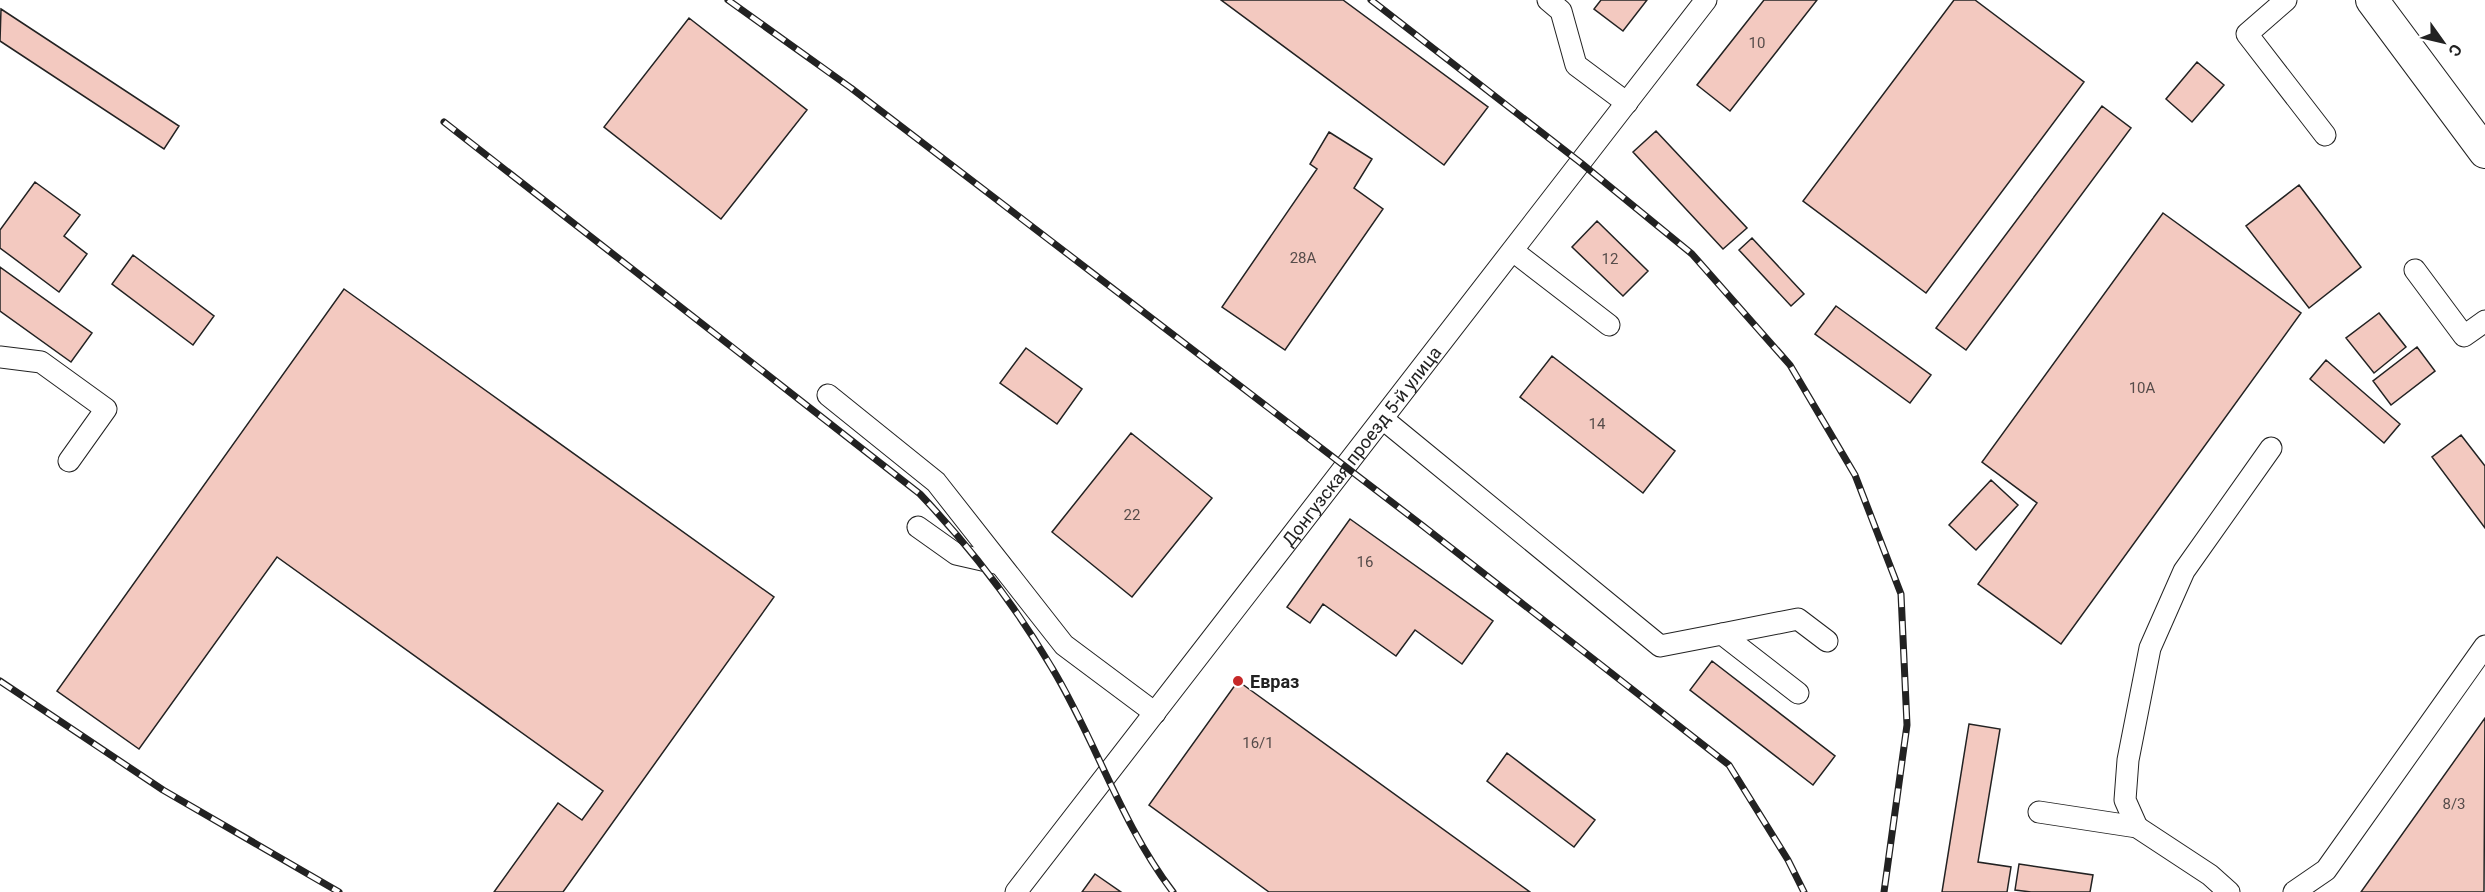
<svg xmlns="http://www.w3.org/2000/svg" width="2485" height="892" font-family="Roboto,sans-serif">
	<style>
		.building { fill: #f3c9c0; stroke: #222; stroke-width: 1.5 }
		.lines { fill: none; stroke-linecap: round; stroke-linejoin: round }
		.minor-casing { stroke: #222; stroke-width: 23 }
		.highway-casing { stroke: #222; stroke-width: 34 }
		.minor { stroke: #fff; stroke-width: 21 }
		.highway { stroke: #fff; stroke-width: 32 }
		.rail-casing { stroke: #222; stroke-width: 7 }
		.rail { stroke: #fff; stroke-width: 4.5; stroke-dasharray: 14; stroke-linecap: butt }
		.poi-dot { fill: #c62828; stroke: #fff; stroke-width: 2 }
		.labels { text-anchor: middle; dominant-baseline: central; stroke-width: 4.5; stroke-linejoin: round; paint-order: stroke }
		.number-label { font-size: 15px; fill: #564c4a }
		.street-label { font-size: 18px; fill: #222; stroke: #fff }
		.poi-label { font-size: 18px; font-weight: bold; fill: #222; stroke: #fff; text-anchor: start }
	</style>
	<rect width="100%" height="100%" fill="#fff"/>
	<path class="building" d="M1221,0H1343L1488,107L1444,165Z
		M1601,0H1647L1623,31L1594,9Z
		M1764,0H1817L1730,111L1697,85Z
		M1954,0H1975L2084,82L1926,293L1803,201Z
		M1,9L179,126L164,149L0,41Z
		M689,18L807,110L721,219L604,127Z
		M2197,62L2224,85L2192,122L2166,99Z
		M2102,106L2131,128L1966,350L1936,328Z
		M1656,131L1747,228L1723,249L1633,152Z
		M1329,132L1372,159L1354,188L1383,209L1285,350L1222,307L1317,169L1310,164Z
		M35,182L80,215L64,236L87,254L59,292L0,248V230Z
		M2299,185L2361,267L2309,308L2246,226Z
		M2163,213L2301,313L2061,644L1978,584L2037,503L1982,462Z
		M1597,221L1648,271L1623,296L1572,247Z
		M1752,238L1804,294L1791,306L1739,250Z
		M133,255L214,316L193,345L112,284Z
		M0,267L92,333L71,362L0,311Z
		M344,289L774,597L563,892H494L558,803L582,820L603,791L277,557L139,749L57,691Z
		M1836,306L1931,375L1910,403L1815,334Z
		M2379,313L2406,347L2374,373L2346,338Z
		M2417,347L2435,371L2391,405L2373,381Z
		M1026,348L1082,389L1057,424L1000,383Z
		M1552,356L1675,451L1643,493L1520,397Z
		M2326,360L2400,424L2384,443L2310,379Z
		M1131,433L1212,498L1132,597L1052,532Z
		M2461,435L2485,466V528L2432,457Z
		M1991,480L2018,505L1976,550L1949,525Z
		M1350,519L1493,621L1462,664L1415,630L1396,656L1323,604L1310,623L1287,607Z
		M1712,661L1835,756L1813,785L1690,690Z
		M1238,681L1530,892H1269L1149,805Z
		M2485,718L2484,892H2361Z
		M1969,724L2000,729L1978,862L2011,867L2007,892H1942Z
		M1507,753L1595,820L1574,847L1487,781Z
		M2019,864L2093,875L2090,892H2031L2015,890Z
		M1095,874L1121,892H1082Z"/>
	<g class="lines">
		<defs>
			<g id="minor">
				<path d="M1548,0L1561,11L1576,65L1627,103"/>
				<path d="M2286,0L2247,34L2325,135"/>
				<path d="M1513,251L1609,325"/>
				<path d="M2415,270L2464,336L2485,321"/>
				<path d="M0,357L41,362L106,409L69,461"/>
				<path d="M828,395L936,482L1064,645L1155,713"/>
				<path d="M1383,419L1660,646L1722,634L1798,693"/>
				<path d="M918,527L956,554L1000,564"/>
				<path d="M1722,634L1798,619L1827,641"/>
				<path d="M2039,812L2137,827L2210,875L2229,892"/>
				<path d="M2137,827L2125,800L2128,760L2150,648L2184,571L2271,448"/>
				<path id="s1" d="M1016,892L1706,0"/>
				<path d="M2294,892L2326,870L2485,646"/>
			</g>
			<path id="highway" d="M2372,0L2485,152"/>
		</defs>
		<use href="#minor" class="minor-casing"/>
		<use href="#highway" class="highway-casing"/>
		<use href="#minor" class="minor"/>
		<use href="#highway" class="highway"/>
		<defs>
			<path id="rail" d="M728,0L851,88L1423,526L1729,765L1788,860L1804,892
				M1371,0L1581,163L1692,254L1790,365L1855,475L1901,594L1907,725L1884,892
				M444,122L920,494C970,547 1015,605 1052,668C1096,741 1121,824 1173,892
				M0,681L163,790L339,892"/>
		</defs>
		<use href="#rail" class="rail-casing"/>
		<use href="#rail" class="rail"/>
	</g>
	<circle class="poi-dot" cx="1238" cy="681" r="6"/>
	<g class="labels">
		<g class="number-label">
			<text x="1757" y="43">10</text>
			<text x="1303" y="258">28А</text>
			<text x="1610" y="259">12</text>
			<text x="2142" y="388">10А</text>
			<text x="1597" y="424">14</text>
			<text x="1132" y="515">22</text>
			<text x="1365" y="562">16</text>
			<text x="1258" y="743">16/1</text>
			<text x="2454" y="804">8/3</text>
		</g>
		<g class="street-label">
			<text stroke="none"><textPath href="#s1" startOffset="564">Донгузская проезд 5-й улица</textPath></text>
		</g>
		<g class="poi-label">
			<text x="1250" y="681">Евраз</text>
		</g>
	</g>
	<g transform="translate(2443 42) rotate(124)" stroke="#ffffff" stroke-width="4.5" paint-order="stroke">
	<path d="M0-4.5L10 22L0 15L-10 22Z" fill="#222222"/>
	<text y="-9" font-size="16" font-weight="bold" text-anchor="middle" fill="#222222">С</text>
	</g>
</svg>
